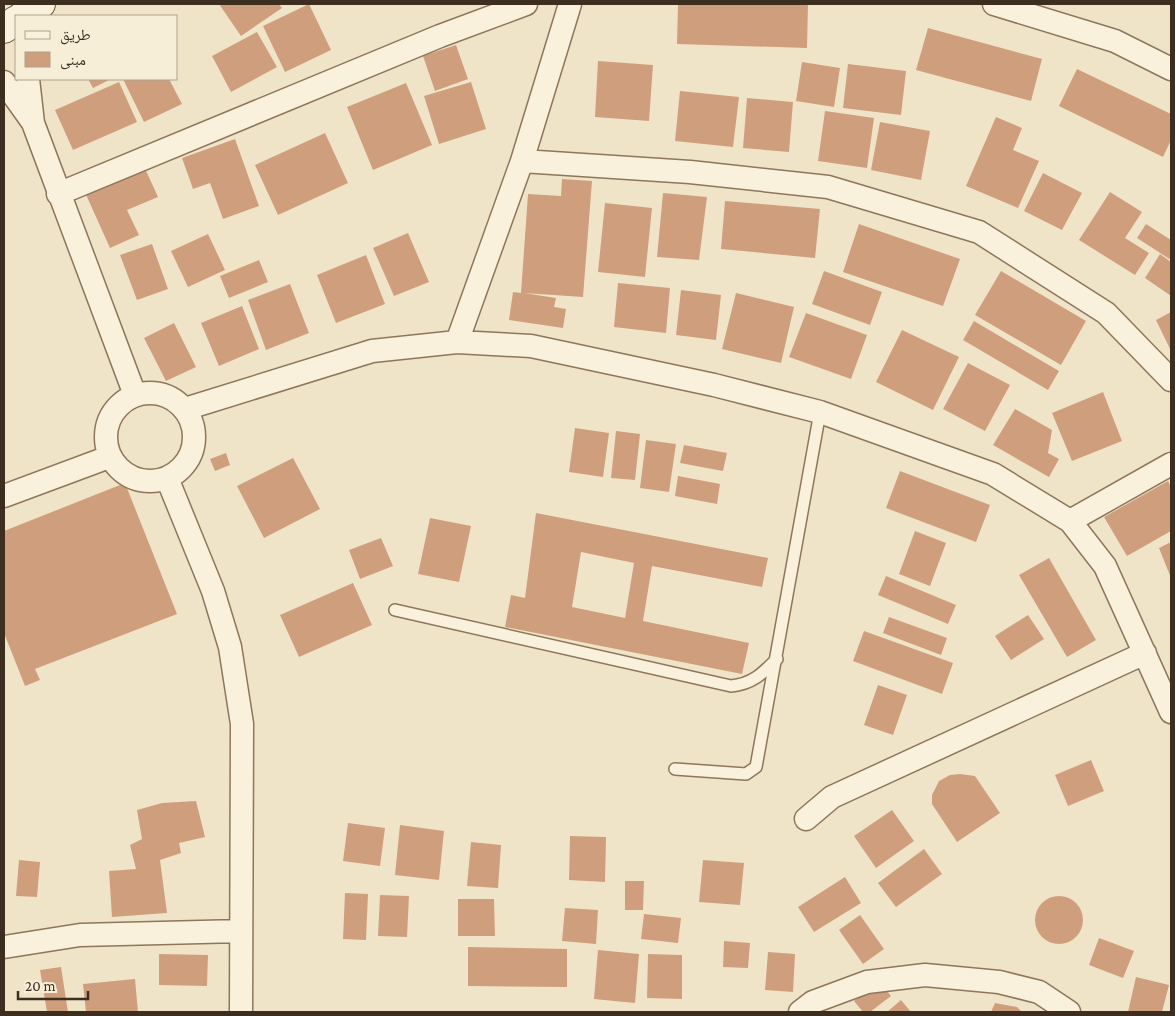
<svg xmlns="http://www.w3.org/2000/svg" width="1175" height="1016" font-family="'Crimson Pro','Noto Naskh Arabic',serif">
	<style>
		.building { fill: #cf9f7d; fill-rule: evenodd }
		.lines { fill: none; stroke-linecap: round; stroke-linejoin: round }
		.lane-casing { stroke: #8d765c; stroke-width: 14 }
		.street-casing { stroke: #8d765c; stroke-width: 25 }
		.secondary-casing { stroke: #6f573f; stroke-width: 30 }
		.lane { stroke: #faf1dc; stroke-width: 11 }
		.street { stroke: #faf1dc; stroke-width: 22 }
		.secondary { stroke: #faf1dc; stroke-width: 28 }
	</style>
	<rect width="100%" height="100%" fill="#f0e4c8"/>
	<path class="building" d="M219,4H279L282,8L241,36Z
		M309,4L331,50L285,72L263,26Z
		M678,4H808L807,48L677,44Z
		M928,28L1042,59L1031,101L916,70Z
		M257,32L277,67L231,92L212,56Z
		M456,45L468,79L435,91L423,56Z
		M598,61L653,65L649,121L595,117Z
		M802,62L840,68L834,107L796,101Z
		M848,64L906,71L901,115L843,108Z
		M1077,69L1171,114V140L1163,157L1059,106Z
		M88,79H111L93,88Z
		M123,79H169L182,104L144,122Z
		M119,82L137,122L73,150L55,110Z
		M471,82L486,129L439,144L424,96Z
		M406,83L432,145L373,170L347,107Z
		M680,91L739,97L733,147L675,141Z
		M747,98L793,102L789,152L743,148Z
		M825,111L874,118L867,168L818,161Z
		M996,117L1022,128L1013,150L1039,161L1018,208L966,186Z
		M880,122L930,131L921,180L871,170Z
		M325,133L348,183L278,215L255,165Z
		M235,139L259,206L223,219L210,183L193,189L182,158Z
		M142,162L158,197L127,210L139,235L110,248L83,188Z
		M1043,173L1082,193L1062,230L1024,211Z
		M562,179L592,181L583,297L524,293L556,298L554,307L566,309L563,328L509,320L513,292L521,293L528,194L561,196Z
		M1110,192L1142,212L1125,238L1149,253L1135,275L1079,240Z
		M663,193L707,197L699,260L657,257Z
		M725,201L820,209L815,258L721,249Z
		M605,203L652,208L645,277L598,272Z
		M859,224L960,259L943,306L843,272Z
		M1146,224L1171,240V260L1137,238Z
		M408,233L429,282L394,296L373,248Z
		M208,234L225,270L188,287L171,251Z
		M152,244L168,289L137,300L120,255Z
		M1160,254L1171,262V296L1145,278Z
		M366,255L385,304L336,323L317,275Z
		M259,260L268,282L229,298L220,276Z
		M824,271L882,292L870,325L812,304Z
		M1001,271L1086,321L1061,365L975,315Z
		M618,283L670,288L666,333L614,327Z
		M290,284L309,333L266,350L248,300Z
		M681,290L721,295L716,340L676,335Z
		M736,293L794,307L781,363L722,349Z
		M242,306L259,349L219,366L201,323Z
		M1171,312V351L1156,320Z
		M806,313L867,335L851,379L789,357Z
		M974,321L1059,371L1048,390L963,340Z
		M174,323L196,367L166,381L144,338Z
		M902,330L959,357L933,410L876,382Z
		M968,363L1010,385L985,431L943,409Z
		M1103,392L1122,441L1072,461L1052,413Z
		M1015,409L1052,430L1048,453L1059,459L1049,477L993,445Z
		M575,428L609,433L603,477L569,472Z
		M616,431L640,434L635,480L611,478Z
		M646,440L676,444L669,492L640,488Z
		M684,445L727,453L723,471L680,463Z
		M226,453L230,465L215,471L210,459Z
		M293,458L320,509L264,538L237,486Z
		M900,471L990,505L976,542L886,508Z
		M678,476L720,484L717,504L675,496Z
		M1168,481L1171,487V531L1127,556L1104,517Z
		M125,483L177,614L35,669L40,680L25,686L4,633V531Z
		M536,513L768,558L762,587L652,566L643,621L749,643L742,674L505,627L511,595L525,598ZM581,552L634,563L625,618L572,607Z
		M430,518L471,526L459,582L418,574Z
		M915,531L946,543L930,586L899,574Z
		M381,538L393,566L360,579L349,550Z
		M1171,542V578L1159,548Z
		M1049,558L1096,640L1067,657L1019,575Z
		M886,576L956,605L948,624L878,595Z
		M353,583L372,625L299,657L280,615Z
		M1028,615L1044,639L1011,660L995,636Z
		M889,617L947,638L941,655L883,633Z
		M864,631L953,663L942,694L853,661Z
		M878,685L907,695L893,735L864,725Z
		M1091,760L1104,791L1068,806L1055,775Z
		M960,774L975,776L1000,813L957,842L932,804V795L939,781L950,775Z
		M196,801L205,837L179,843L181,853L160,860L167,913L112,917L109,871L136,869L130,845L142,839L137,810L162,803Z
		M892,810L914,841L876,868L854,836Z
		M348,823L385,828L380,866L343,861Z
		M400,825L444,831L439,880L395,875Z
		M570,836L606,837L605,882L569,880Z
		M471,842L501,845L498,888L467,886Z
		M924,849L942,874L896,907L878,883Z
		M19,860L40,862L37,897L16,896Z
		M703,860L744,863L740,905L699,902Z
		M845,877L861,903L814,932L798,907Z
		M625,881H644L643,910H625Z
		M345,893L368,894L366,940L343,939Z
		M380,895L409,896L407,937L378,936Z
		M1035 920a24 24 0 1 1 48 0a24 24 0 1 1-48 0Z
		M458,899H494L495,936H458Z
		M565,908L598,910L596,944L562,941Z
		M644,914L681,918L678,943L641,939Z
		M860,915L884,949L863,964L839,930Z
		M1099,938L1134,951L1123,978L1089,965Z
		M724,941L750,943L748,968L723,967Z
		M468,947L567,949V987L468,986Z
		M598,950L639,954L635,1003L594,999Z
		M768,952L795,954L793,992L765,990Z
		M159,954L208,955L207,986L159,985Z
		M648,954L682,955V999L647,998Z
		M61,967L68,1012H47L40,970Z
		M1136,977L1169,985L1162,1012H1128Z
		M135,979L138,1012H86L83,984Z
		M879,981L891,996L870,1012H863L854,1001Z
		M901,1000L911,1012H887Z
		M995,1003L1017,1007L1022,1012H991Z"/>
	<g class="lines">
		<defs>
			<path id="lane" d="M395,610L731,686C752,684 762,674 777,659
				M675,769L746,774L756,767L820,412"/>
			<path id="street" d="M994,4L1115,41L1171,69
				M28,79L33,123L135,395
				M4,82L31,120
				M522,161L690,172L828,187L979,232L1106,313L1171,380
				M58,194L440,36L526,4
				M457,342L522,161L570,4
				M106 437a44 44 0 1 1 88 0a44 44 0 1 1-88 0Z
				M185,409L372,351L457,342L531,346L714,385L820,412L993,474L1070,521L1105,566L1171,712
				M167,478L213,591L230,647L242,724L241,1012
				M4,496L109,457
				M1070,521L1171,464
				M806,819L832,797L1145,653
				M4,947L80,935L241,931
				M800,1012L813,1002L867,982L925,975L999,982L1039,992L1069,1012"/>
			<path id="secondary" d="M22,16L41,4
				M4,29L16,20"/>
		</defs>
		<use href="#lane" class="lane-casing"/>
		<use href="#street" class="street-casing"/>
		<use href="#secondary" class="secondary-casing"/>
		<use href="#lane" class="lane"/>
		<use href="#street" class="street"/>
		<use href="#secondary" class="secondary"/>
	</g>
	<rect width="1175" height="1016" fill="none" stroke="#3d2e20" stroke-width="10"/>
	<rect x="15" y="15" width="162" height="65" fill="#f7eed8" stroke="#ada18e"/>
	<rect x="25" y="31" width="25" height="8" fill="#faf1dc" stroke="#ada18e"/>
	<text x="60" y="40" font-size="15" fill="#3d2e20">طريق</text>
	<rect x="25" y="52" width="25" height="15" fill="#cf9f7d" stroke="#ada18e"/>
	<text x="60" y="65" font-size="15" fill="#3d2e20">مبنى</text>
	<path d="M18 991v8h70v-8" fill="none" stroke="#3d2e20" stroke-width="2.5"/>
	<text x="25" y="991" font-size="15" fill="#3d2e20" stroke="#f7eed8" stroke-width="4" paint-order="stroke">20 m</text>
</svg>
